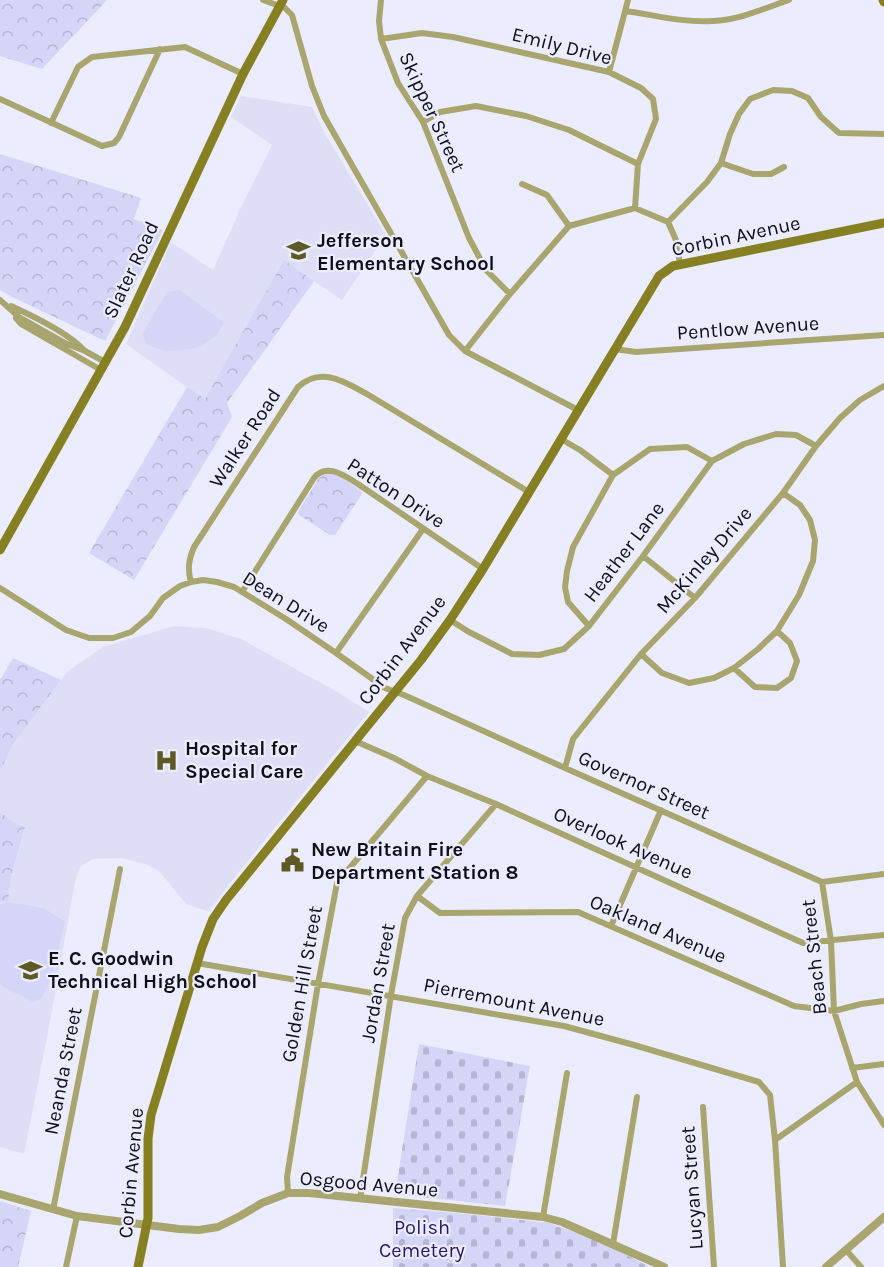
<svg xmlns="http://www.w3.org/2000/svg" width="884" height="1267" font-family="Karla,sans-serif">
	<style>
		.built { fill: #dedff6 }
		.grass { fill: #d5d5f7 }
		.forest { fill: url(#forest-crowns) }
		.cemetery { fill: url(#cemetery-stones) }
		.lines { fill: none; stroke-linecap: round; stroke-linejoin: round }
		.minor { stroke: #a8a56e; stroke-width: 6 }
		.tertiary { stroke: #a8a56e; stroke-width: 8 }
		.secondary { stroke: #868023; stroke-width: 9 }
		.labels { text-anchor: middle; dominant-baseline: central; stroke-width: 4.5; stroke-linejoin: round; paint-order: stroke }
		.street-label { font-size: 20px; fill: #0f0f19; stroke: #ececff }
		.poi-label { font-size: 20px; font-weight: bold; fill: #0f0f19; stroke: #ececff; text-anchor: start }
		.park-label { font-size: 20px; fill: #2a186b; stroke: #ececff }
	</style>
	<defs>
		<pattern id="forest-crowns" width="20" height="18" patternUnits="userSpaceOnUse" patternTransform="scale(1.5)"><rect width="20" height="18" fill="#d5d5f7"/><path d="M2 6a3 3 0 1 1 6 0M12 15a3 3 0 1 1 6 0" fill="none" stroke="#b6b6d3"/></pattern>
		<pattern id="cemetery-stones" width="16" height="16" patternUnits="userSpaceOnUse" patternTransform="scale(1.5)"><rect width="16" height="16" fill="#d5d5f7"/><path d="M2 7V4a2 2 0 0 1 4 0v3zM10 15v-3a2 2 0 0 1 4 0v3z" fill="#b6b6d3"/></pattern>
	</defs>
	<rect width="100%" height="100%" fill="#ececff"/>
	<path class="built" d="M241,96L312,107L324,132L386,235L342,300L284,261L205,400L126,344L171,242L213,270L243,203L272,145L231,117Z
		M174,626L206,628L241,639L334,690L369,712L226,888L209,912L186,904L160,872L148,865L122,858L93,859L80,867L75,882L49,1027L24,1154L0,1147V901H8L11,877L25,827L12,821L0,812V771L13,745L68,671L103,647Z"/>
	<path class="grass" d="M179,290L224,322L217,334L206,343L193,349L165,351L145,344L143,333L167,292Z
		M8,902L44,908L65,922L52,977L41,999L33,1002L3,987L0,983V905Z"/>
	<path class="forest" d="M0,0H107L42,69L0,56Z
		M0,154L141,198L134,219L163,230L105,341L12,297L0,290Z
		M284,260L314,281L227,403L232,417L134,580L89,553L187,387L205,399Z
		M325,473L337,474L360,490L362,494L335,535H330L299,515L298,512L318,479Z
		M13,658L61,680L13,745L0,771V680Z
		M0,812L12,821L25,827L11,877L8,902L0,901Z
		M0,1201L31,1211L18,1267H0Z"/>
	<path class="cemetery" d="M419,1044L530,1066L505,1206L395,1194Z
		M393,1208L456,1213L549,1223L586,1236L617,1250L650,1267H393Z"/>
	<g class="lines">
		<path class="minor" d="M263,0L285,8L292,15L312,86L324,116L449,335L465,351L578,410
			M381,0L379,21L381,39L398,83L423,122L469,238L486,270L510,294
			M626,11C654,15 684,23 713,21C739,20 765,8 789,0
			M381,39L422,33L453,37L609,72L641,88L653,99L656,119L638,164L635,208
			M609,72L628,0
			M0,99L102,146L114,143L119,137L160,49
			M423,122L440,112L476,106L526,116L569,130L638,164
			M51,123L78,67L92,57L185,47L243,74
			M721,163L753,174H771L784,167
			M522,184L547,195L569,226
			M668,222L707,182L721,163L730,134L739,114L750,99L773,90L792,91L808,98L821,117L839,133L884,134
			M0,300L19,317L67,344L85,351L105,362
			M11,306C33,316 67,332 84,350
			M16,318L21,324L101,370
			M615,349L636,352L884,335
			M465,351L510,294L569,226L635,208L668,222L676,240L680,264
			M561,439L580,450L613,475
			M643,556L695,598
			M191,582C187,569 189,559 194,547L298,387C321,366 345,382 367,394L529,492
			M0,588L66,630L89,638H113L131,632L150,616L163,598L180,586L191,582L203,580L217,582L234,587L286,619L336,653L385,688L404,695L565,768L822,882L884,874
			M242,592L314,478C326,462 345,476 358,484L483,569
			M450,620L469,632L512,654L539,655L564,649L589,626L643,556L712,461L744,444L776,434L796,435L816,446
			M589,626L568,602L565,587L567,571L573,547L613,475L650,449L687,447L712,461
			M336,653L423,529
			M641,654L662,673L689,683L714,678L734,668L758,649L777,631L799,595L813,561L815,540L810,520L800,505L783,493
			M734,668L755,687L777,688L791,678L797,661L790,643L777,631
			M355,741L394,758L427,776L496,804L803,943L884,935
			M565,768L573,739L641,654L695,598L783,493L816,446L840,418L860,400L884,386
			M822,882L831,941L834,1011L857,1082L884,1125
			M417,896L440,913L578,912L794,1006L834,1011L861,1004L884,1001
			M611,926L661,810
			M197,963L564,1026L634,1045L759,1082L770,1095L775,1140L783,1267
			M852,1068L884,1064
			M703,1107L714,1267
			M775,1140L857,1082
			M288,1193L287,1177L318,984L337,883L427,776
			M360,1199L391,995L405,918L417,896L496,804
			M53,1210L120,869
			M543,1217L567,1073
			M613,1244L637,1097
			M846,1250L861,1267
			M66,1267L77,1216"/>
		<path class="tertiary" d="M0,1194L77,1216L179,1229L199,1230L218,1227L240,1216L262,1203L288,1193H309L543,1217L562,1222L664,1267
			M826,1267L884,1217"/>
		<path class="secondary" d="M883,0L884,2
			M0,550L125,327L243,74L283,0
			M138,1267L148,1218V1139L151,1115L202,947L213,919L226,900L421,660L450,620L483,569L659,276L673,266L884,223"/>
	</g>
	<defs>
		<symbol id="school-bare" viewBox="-9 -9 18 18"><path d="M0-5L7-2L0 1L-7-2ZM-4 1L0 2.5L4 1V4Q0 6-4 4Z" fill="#5d5a26" stroke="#ececff" stroke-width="2.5" paint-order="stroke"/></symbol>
		<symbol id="hospital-bare" viewBox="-9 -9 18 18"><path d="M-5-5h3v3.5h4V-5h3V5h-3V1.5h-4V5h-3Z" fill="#5d5a26" stroke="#ececff" stroke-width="2.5" paint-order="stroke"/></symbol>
		<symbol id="civic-bare" viewBox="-9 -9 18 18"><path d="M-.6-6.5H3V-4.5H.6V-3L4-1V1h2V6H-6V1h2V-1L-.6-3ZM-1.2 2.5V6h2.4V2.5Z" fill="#5d5a26" stroke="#ececff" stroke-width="2.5" paint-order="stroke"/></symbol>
	</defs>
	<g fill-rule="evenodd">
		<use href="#school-bare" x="282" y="234" width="33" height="33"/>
		<use href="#hospital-bare" x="150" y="744" width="33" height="33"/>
		<use href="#civic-bare" x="276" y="844" width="33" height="33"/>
		<use href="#school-bare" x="14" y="954" width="33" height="33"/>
	</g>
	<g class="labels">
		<g class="street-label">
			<text transform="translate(562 46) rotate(14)">Emily Drive</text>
			<text transform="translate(432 112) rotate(65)">Skipper Street</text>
			<text transform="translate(736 236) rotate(-12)">Corbin Avenue</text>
			<text transform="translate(131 270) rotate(-65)">Slater Road</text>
			<text transform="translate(748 328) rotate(-4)">Pentlow Avenue</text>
			<text transform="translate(245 438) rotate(-57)">Walker Road</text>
			<text transform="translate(396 493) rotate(33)">Patton Drive</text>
			<text transform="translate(624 552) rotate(-53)">Heather Lane</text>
			<text transform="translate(704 560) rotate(-49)">McKinley Drive</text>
			<text transform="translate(286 602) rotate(32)">Dean Drive</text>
			<text transform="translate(402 650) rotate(-53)">Corbin Avenue</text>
			<text transform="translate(644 785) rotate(24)">Governor Street</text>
			<text transform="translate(623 843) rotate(24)">Overlook Avenue</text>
			<text transform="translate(658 929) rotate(23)">Oakland Avenue</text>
			<text transform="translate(814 957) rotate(-96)">Beach Street</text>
			<text transform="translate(378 983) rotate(-80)">Jordan Street</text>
			<text transform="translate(302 984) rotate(-80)">Golden Hill Street</text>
			<text transform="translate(514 1002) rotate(11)">Pierremount Avenue</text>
			<text transform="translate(63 1071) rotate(-79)">Neanda Street</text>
			<text transform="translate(131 1173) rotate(-85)">Corbin Avenue</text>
			<text transform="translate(369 1184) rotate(5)">Osgood Avenue</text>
			<text transform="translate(692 1188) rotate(-94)">Lucyan Street</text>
		</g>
		<g class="poi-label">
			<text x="317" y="240">Jefferson<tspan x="317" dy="23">Elementary School</tspan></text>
			<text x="185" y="748">Hospital for<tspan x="185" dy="23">Special Care</tspan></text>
			<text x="311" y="849">New Britain Fire<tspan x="311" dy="23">Department Station 8</tspan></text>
			<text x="48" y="958">E. C. Goodwin<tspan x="48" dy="23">Technical High School</tspan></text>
		</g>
		<g class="park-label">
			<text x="422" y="1227">Polish<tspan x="422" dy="23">Cemetery</tspan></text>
		</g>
	</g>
</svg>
